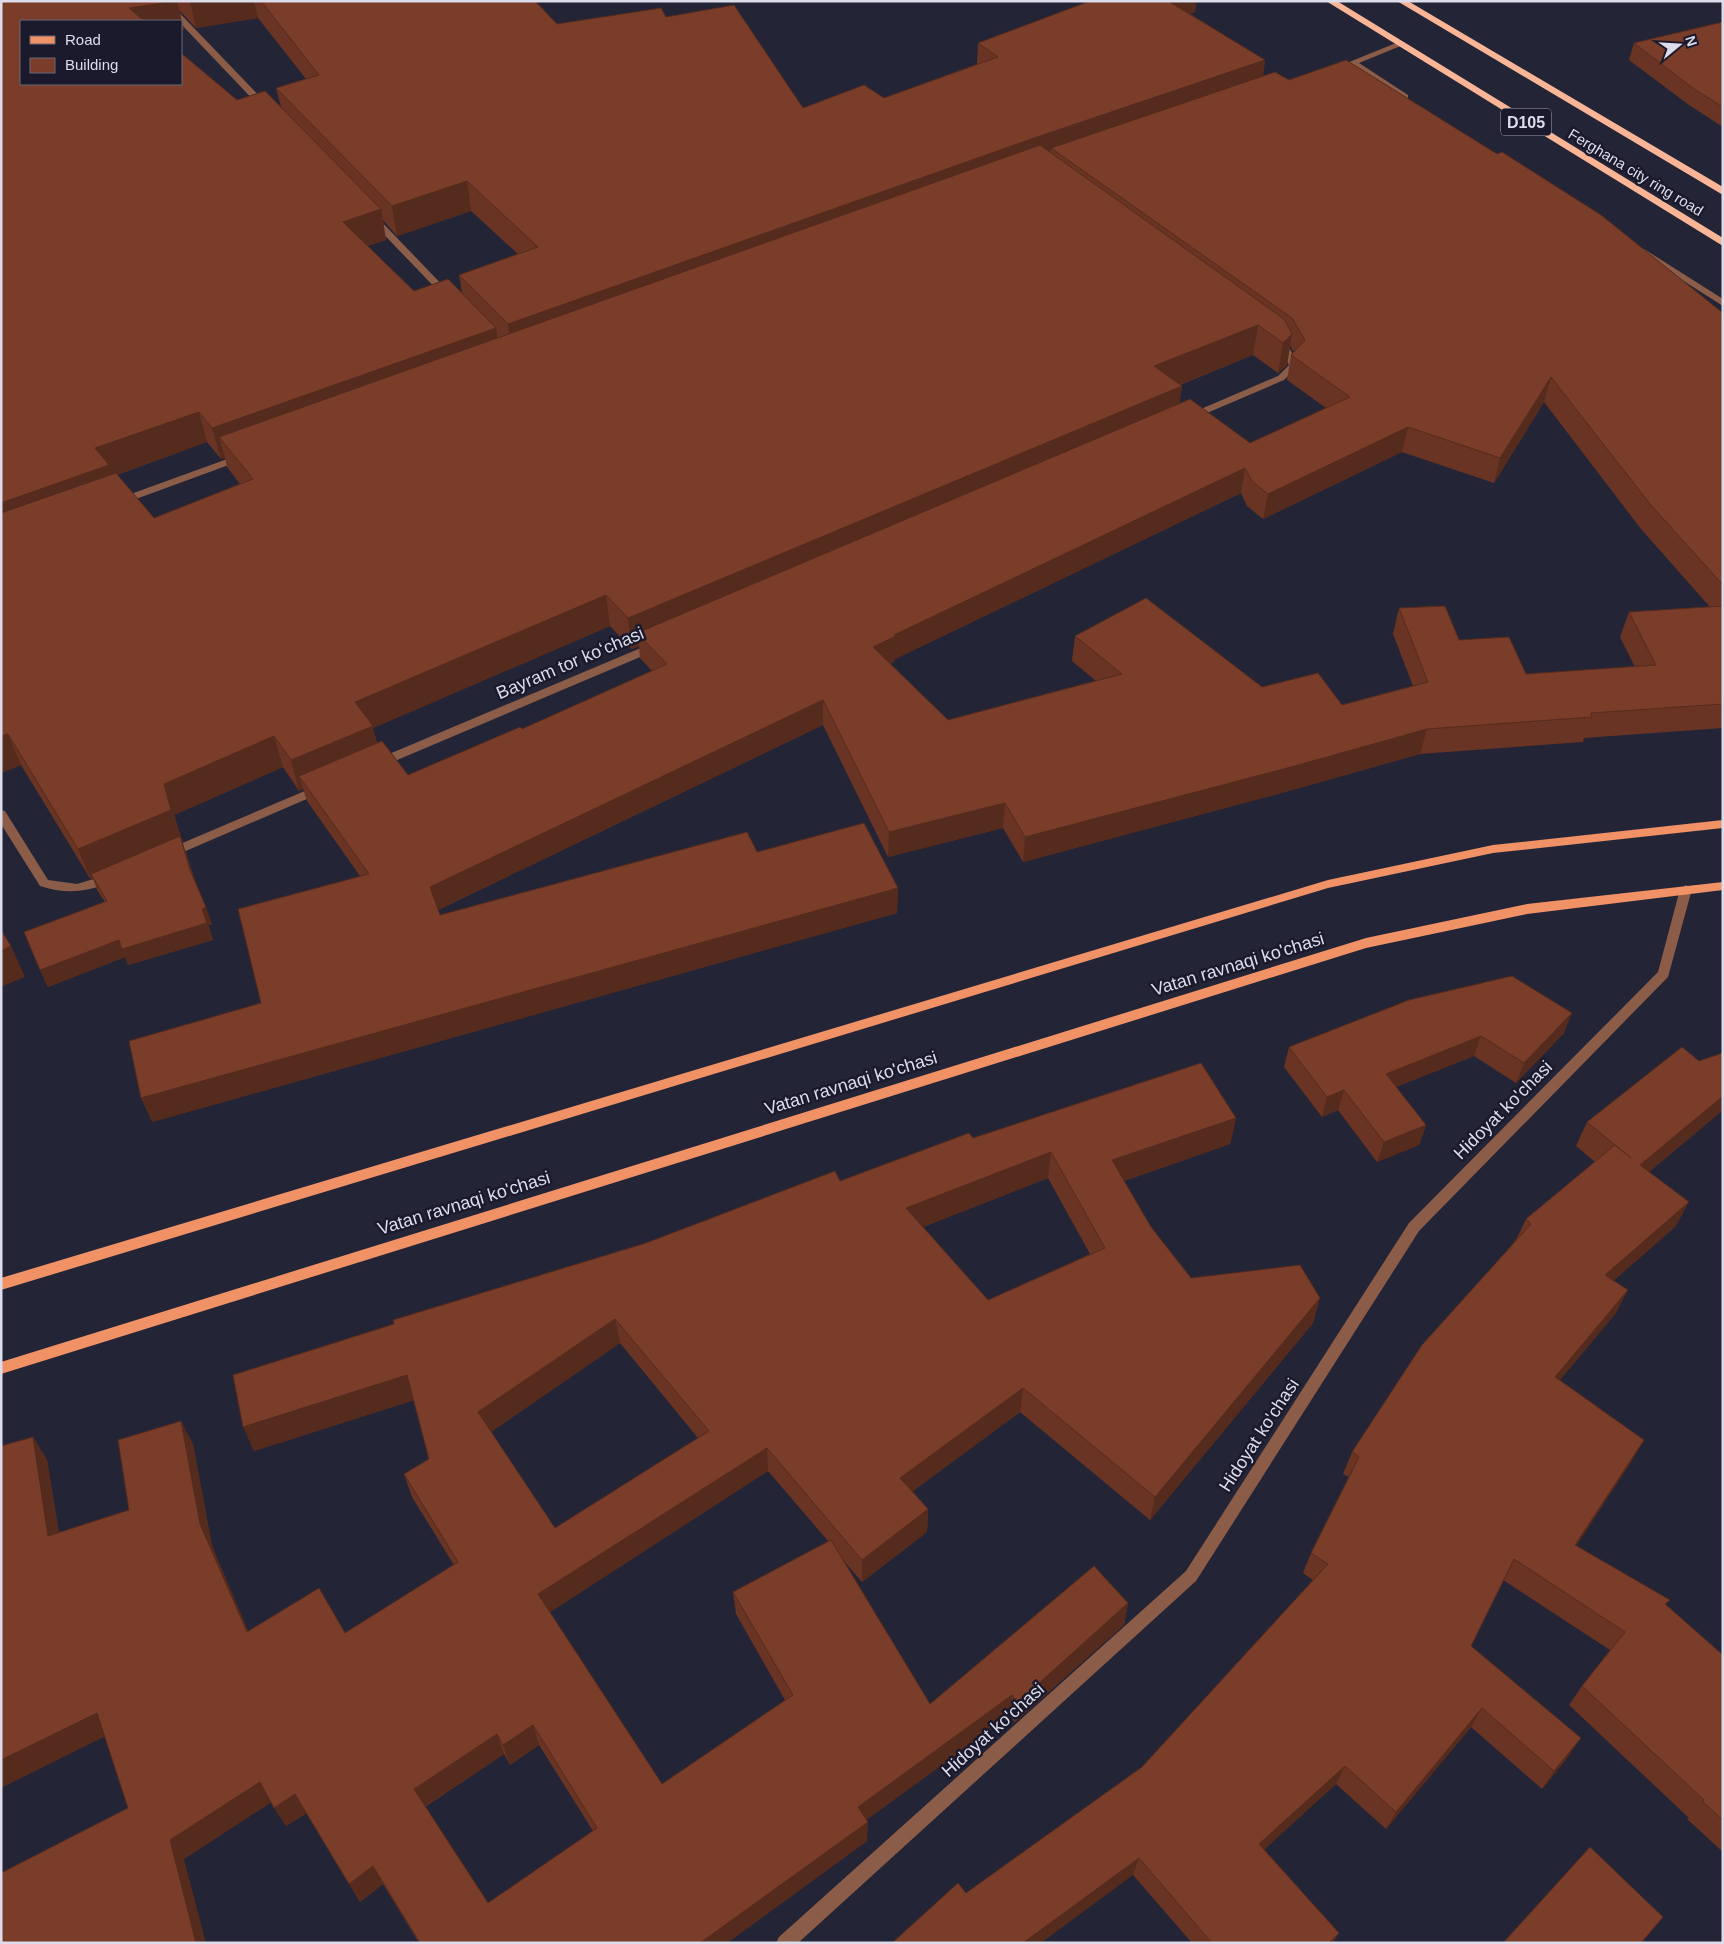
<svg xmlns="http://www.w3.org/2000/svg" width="1724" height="1944" font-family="Helvetica,sans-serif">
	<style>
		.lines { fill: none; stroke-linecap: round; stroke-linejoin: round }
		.minor { fill: #8b5d48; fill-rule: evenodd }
		.major { fill: #f09166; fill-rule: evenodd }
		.highway { fill: #fab597; fill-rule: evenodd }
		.wall { fill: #693423; fill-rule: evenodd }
		.shaded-wall { fill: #552b1d }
		.building { fill: #7a3d29; stroke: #552b1d; fill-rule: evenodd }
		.labels { text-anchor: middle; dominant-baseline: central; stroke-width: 5; stroke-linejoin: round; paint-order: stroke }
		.far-street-label { font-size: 15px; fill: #dcdcea; stroke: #1b1a2d }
		.shield { fill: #1b1a2d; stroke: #a2a2b1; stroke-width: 1 }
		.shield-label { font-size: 16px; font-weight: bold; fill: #dcdcea }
		.street-label { font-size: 18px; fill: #dcdcea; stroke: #1b1a2d }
	</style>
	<rect width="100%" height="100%" fill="#242437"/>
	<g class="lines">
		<path class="minor" d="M159,1H168L268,105V109H262L181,24V21H178Z
			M1396,43L1403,45L1359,63L1408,95V99H1402L1352,66L1336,71L1332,69Z
			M373,215L376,216L449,292V296H443L370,220L369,218Z
			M1644,249L1723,299V306L1641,254V250Z
			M1278,339L1287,344L1299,365L1284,380L1193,419H1187V415L1278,376L1289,365L1280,348L1273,342Z
			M241,454L246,457L245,459L125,503L121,504L116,501L117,499Z
			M655,642L660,646L659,649L383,766L379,767L373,763L375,760Z
			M319,785L323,786L325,789L323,792L174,856L170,857L164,853L166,850Z
			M1,810L5,811L48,880L77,884L110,874L114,875L116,878L114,881C88,892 67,895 40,886L1,824Z
			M1686,885L1692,889L1668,977L1419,1231L1196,1581L798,1943H776L779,1937L1186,1571L1409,1223L1658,972L1680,889Z"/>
		<path class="major" d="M1723,820V828L1493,853L1328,888L1,1290V1278L1328,880L1493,845Z
			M1723,882V890L1527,914L1366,948L1,1374V1362L1366,938L1527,904Z"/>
		<path class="highway" d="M1326,1H1337L1723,238V246Z
			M1397,1H1408L1723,187V195Z"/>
	</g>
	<path class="wall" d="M1,1H535L557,24L666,17L803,108L884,98L977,64L978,43L1090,1H1196L1195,12L1190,14L1265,60L1263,76L1289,80L1723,313V728L1584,738L1583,742L1420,754L1285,792L1023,862L1003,828L888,857L823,725L438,910L440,915L757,852L898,888L897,913L152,1122L261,1003L360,876L307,801L303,789L299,791L283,767L174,815L194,878L212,924L208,925L213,940L128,965L125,957L48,987L40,970L105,902L97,890L93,879L91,880L21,765L1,773ZM179,10L196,28L258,18L306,79L276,88L281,107L237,100L21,21H181V30H184ZM471,211L518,254L459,275L462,293L414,291L367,246L386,240L383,220L397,236ZM1290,346L1294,352L1291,355L1287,380L1326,408L1250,443L1179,403L1182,386L1180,385L1253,355L1278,373L1287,365ZM1544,402L1641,529L1710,607L1629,612L1620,637L1635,667L1526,674L1459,640L1399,608L1393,634L1413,686L1342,705L1262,687L1075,636L1072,661L1096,681L948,720L890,664L895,661V659L1241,493L1247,506L1263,519L1402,452L1494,483ZM207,442L221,459L225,458L227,467L240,484L154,518L117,475ZM610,626L632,649L639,646L640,658L652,671L522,729L408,775L377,743L373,728Z
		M1723,22V127L1689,105L1629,60L1634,43Z
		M1409,1000L1564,1033L1516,1083L1474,1056L1396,1087L1426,1125L1419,1145L1377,1162L1338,1110L1322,1117L1284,1067L1289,1047Z
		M1723,1053V1110L1649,1172L1676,1226L1614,1280L1616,1313L1560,1380L1644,1440L1631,1462L1576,1546L1666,1605L1723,1655V1852L1687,1819L1689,1818L1569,1705L1582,1686L1610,1650L1503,1580L1471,1646L1568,1757L1542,1789L1471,1727L1386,1829L1336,1784L1264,1849L1333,1943H1192L1133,1875L966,1893L1142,1767L1313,1580L1303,1573L1311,1553L1349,1477L1343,1474L1352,1452L1517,1238L1526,1219L1595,1162L1576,1146L1587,1122L1699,1061Z
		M1236,1118L1230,1144L1124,1181L1151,1227L1191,1278L1320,1298L1313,1323L1150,1520L1020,1412L912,1491L928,1509L927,1532L862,1582L843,1560L930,1704L1128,1603L1124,1625L1015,1722L1009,1716L866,1820L867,1841L727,1943H419L383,1884L360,1902L307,1813L286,1826L271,1802L184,1859L128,1808L33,1437L47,1460L59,1533L129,1510L193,1444L212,1546L248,1631L345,1633L454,1565L412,1497L404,1474L429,1459L414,1400L254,1451L394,1324L973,1138ZM1048,1178L1090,1254L988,1300L923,1227ZM620,1343L698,1438L555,1528L491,1432ZM768,1471L828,1541L733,1592L736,1614L785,1700L662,1784L550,1612ZM539,1745L593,1831L488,1903L425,1807L504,1754L510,1765Z"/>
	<path class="shaded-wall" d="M177,1L184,30H181V21H133L129,8Z
		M190,1H254L258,18L196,28Z
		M1160,1H1196L1195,12L1158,25Z
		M1265,60L1261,89L1051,148L1050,161L512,355L508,324L1037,137Z
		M467,181L471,211L397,236L392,206Z
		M381,209L386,240L349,252L343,222Z
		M1258,325L1253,355L1150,396L1154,366Z
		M496,328L501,358L219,437L225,458L221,459L212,428Z
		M1292,334L1287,365L1278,373L1283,343Z
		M1551,377L1544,402L1494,483L1500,458Z
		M1182,386L1178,417L637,633L639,646L632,649L628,618Z
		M199,412L207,442L113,476L1,538V503L95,448Z
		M1408,427L1402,452L1263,519L1268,494Z
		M1245,468L1241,493L895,659V661L873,672V647L894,635Z
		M606,595L610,626L373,728L380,756L299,776L303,789L299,791L291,760L355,702Z
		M823,700V725L435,911L430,887Z
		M1427,729L1420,754L1285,792L1023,862L1025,837Z
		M8,734L21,765L1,773V736Z
		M274,736L283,767L174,815L196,887L91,874L93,879L91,880L78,849L164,784Z
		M1005,803L1003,828L888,857L889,832Z
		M898,888L897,913L152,1122L141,1098Z
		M206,907L212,924L208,925L213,940L128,965L125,957L48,987L40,970Z
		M11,946L25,977L1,987V951Z
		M1572,1013L1564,1033L1516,1083L1524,1063Z
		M1481,1036L1474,1056L1380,1093L1386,1074Z
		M1344,1090L1338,1110L1322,1117L1327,1097Z
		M1723,1096V1110L1628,1189L1640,1165Z
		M1236,1118L1230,1144L1108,1186L1112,1160Z
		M1426,1125L1419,1145L1377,1162L1384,1142Z
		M1051,1152L1048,1178L905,1234L906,1208Z
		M1689,1202L1676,1226L1594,1298L1605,1275Z
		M1628,1290L1616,1313L1544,1399L1555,1377Z
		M1320,1298L1313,1323L1150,1520L1155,1497Z
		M615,1319L620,1343L485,1436L478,1412Z
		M407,1375L415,1400L254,1451L243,1427Z
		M1023,1388L1020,1412L900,1501V1478Z
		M181,1421L193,1444L212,1546L258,1654L247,1632L200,1524Z
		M33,1437L47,1460L63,1559L48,1536Z
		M1644,1440L1631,1462L1563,1566L1575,1545Z
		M767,1448L768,1471L544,1616L538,1594Z
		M928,1509L927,1532L862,1582V1560Z
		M1128,1603L1124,1625L1015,1722L1018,1702Z
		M1012,1695L1009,1716L858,1826V1807Z
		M1482,1708L1471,1727L1386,1829L1396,1812Z
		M97,1713L112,1733L1,1788V1760Z
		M533,1725L539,1745L510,1765L503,1745Z
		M497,1734L504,1754L422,1808L414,1789Z
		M1581,1738L1568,1757L1542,1789L1554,1771Z
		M1345,1766L1336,1784L1252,1861L1259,1844Z
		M260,1782L272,1802L184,1859L206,1943H196L170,1840Z
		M295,1794L307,1813L286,1826L274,1808Z
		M868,1822L867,1841L727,1943H700Z
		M1139,1858L1133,1875L1041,1943H1023Z
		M373,1866L383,1884L360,1902L349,1884Z
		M1339,1933L1333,1943H1329Z"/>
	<path class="building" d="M7,1H176L129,8L144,21H21V84H181V53L237,100L265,91L381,209L343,222L414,291L448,279L496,328L212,428L199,412L95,448L109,465L1,503V2Z
		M261,1H535L557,24L661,8L666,17L734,5L803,108L864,85L884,98L998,57L978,43L1090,1H1168L1265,60L1037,137L508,324L459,275L538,247L467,181L392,206L276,88L319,75Z
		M1723,22V107L1694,89L1634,43Z
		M1346,60L1497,154L1502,152L1601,215L1723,313V585L1650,504L1551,377L1500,458L1408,427L1268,494L1252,481L1245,468L894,635L896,636L873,647L948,720L1122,674L1075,636L1146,598L1262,687L1318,673L1342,705L1428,682L1399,608L1445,606L1459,640L1509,637L1526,674L1656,665L1629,612L1723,606V704L1591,713L1592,717L1427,729L1291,767L1025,837L1005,803L889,832L823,700L430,887L440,915L747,832L757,852L864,823L898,888L141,1098L129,1041L261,1003L238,909L369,874L299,776L382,741L408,775L520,727L522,729L667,664L637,633L1190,399L1250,443L1350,397L1291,355L1305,340L1292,318L1051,148L1275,72L1289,80Z
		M1040,145L1284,319L1292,334L1283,343L1258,325L1154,366L1182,386L628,618L606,595L355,702L373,726L291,760L274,736L164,784L171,810L78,849L8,734L1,736V513L116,473L154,518L253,479L219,437Z
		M180,836L190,870L206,907L202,909L207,923L122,949L119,940L40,970L24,932L107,901L91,874Z
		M1,930L11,946L1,951Z
		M1512,976L1572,1013L1524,1063L1481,1036L1386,1074L1426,1125L1384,1142L1344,1090L1327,1097L1289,1047L1409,1000Z
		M1682,1047L1699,1061L1723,1053V1096L1640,1165L1689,1202L1605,1275L1628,1290L1555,1377L1644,1440L1575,1545L1670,1600L1665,1604L1723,1655V1820L1703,1802L1704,1800L1582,1686L1625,1632L1514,1559L1471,1646L1581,1738L1554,1771L1482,1708L1396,1812L1345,1766L1259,1844L1339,1933L1329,1943H1212L1139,1858L1023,1943H892L958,1883L966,1893L1142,1767L1328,1564L1311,1553L1359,1457L1352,1452L1422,1345L1531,1224L1526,1219L1615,1145L1631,1158L1587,1122Z
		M1201,1063L1236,1118L1112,1160L1151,1227L1191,1278L1300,1265L1320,1298L1155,1497L1023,1388L900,1478L928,1509L862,1560L767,1448L538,1594L662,1784L793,1695L733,1592L831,1540L930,1704L1094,1566L1128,1603L1018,1702L1012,1695L858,1807L868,1822L700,1943H420L373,1866L349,1884L295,1794L274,1808L260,1782L170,1840L196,1943H1V1873L128,1808L97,1713L1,1760V1446L33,1437L48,1536L129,1510L118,1440L181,1421L200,1524L247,1632L319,1588L345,1633L458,1562L404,1474L429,1459L407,1375L243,1427L233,1375L394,1324L393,1320L646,1243L835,1171L840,1181L969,1133L973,1138ZM1051,1152L1105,1248L988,1300L906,1208ZM615,1319L709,1431L555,1528L478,1412ZM533,1725L597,1828L488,1903L414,1789L497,1734L503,1745Z
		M1590,1847L1663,1917L1641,1943H1503Z"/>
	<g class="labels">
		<g class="far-street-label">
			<text transform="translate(1636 172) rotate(31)">Ferghana city ring road</text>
		</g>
		<rect class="shield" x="1501" y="108.5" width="50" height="27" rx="4"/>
		<g class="shield-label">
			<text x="1526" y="122">D105</text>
		</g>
		<g class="street-label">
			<text transform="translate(570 663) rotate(-23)">Bayram tor koʻchasi</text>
			<text transform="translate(1238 964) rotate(-17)">Vatan ravnaqi ko'chasi</text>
			<text transform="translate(851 1083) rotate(-17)">Vatan ravnaqi ko'chasi</text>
			<text transform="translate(1503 1110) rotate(-45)">Hidoyat ko'chasi</text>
			<text transform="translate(464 1203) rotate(-17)">Vatan ravnaqi ko'chasi</text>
			<text transform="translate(1259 1435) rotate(-57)">Hidoyat ko'chasi</text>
			<text transform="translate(993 1730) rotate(-42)">Hidoyat ko'chasi</text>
		</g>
	</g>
	<rect width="1724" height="1944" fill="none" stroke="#dcdcea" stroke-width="5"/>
	<rect x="20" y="20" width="162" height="65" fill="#1b1a2d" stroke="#686879"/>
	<rect x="30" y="36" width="25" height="8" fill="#f09166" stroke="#686879"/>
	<text x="65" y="45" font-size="15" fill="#dcdcea">Road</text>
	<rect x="30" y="58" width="25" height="15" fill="#7a3d29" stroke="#686879"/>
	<text x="65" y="70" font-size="15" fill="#dcdcea">Building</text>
	<g transform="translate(1679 45) rotate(72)" stroke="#1b1a2d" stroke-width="4" paint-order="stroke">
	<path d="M0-4L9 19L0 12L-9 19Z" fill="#dcdcea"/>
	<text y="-8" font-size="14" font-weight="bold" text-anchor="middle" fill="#dcdcea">N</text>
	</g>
</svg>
